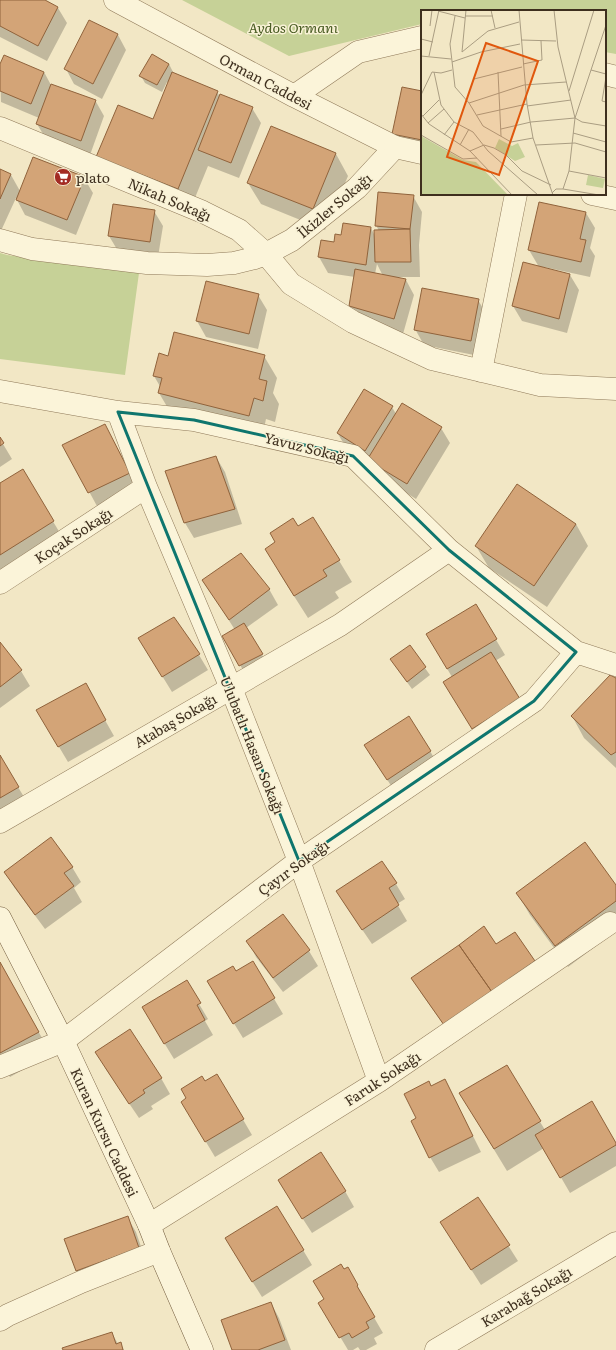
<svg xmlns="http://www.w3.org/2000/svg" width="616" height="1350" font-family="Literata,serif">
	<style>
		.green { fill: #c6d197 }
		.shadow { fill: #0003; fill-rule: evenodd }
		.building { fill: #d3a477; stroke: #90633c }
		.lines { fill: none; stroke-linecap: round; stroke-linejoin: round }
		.minor-casing { stroke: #8f7959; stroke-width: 23 }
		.tertiary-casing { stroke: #8f7959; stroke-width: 23 }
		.secondary-casing { stroke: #715a3c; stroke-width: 23 }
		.minor { stroke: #fbf4d9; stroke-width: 22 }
		.tertiary { stroke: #fbf4d9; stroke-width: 22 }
		.secondary { stroke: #fbf4d9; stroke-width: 22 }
		.marked { fill: none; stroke: #0f766e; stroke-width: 3; stroke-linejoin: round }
		.labels { text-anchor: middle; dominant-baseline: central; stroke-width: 3; stroke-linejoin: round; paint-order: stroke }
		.park-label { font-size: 14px; font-style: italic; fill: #495c23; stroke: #f8f1d5 }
		.street-label { font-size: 14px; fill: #3e2f1e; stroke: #f8f1d5 }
		.poi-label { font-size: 14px; fill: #3e2f1e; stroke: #f8f1d5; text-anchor: start }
		.inset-road { fill: none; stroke: #aa9d82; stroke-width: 1 }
		.view { fill: #e0570d; fill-opacity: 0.15; stroke: #e0570d; stroke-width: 2 }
		.inset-edge { fill: none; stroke: #3e2f1e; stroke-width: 2 }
	</style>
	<rect width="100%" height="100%" fill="#f2e7c5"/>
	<path class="green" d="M182,0H616V54L605,52V11H422V24L289,56Z
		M0,253L7,255L139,273L125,375L0,359Z"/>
	<path class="shadow" d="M0,0H43L58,8L67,23L47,61L0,37Z
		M118,35L126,50L102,99L74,84L66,69Z
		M169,64L173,72L172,74L217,92L220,97L252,108L261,123L239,178L208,166L190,210L110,178L154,120L169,83L167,82L162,92L145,83L141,76Z
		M0,67L44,72L51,85L95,100L104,116L90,155L46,139L37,124L39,118L1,102Z
		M422,92V154L393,134Z
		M336,154L348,176L325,230L261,204L248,183Z
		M0,170L11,175L20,191L84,178L93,193L76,235L25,215L16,198L0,233Z
		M413,196L422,212L419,245L420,277H396L406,280L414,295L403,334L359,321L350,306L355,277L328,273L319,257L322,242L334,244L342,236L344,224L371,228L375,236L379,231L376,225ZM377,264L383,276L375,274Z
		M540,203L586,213L595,228L590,248L595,256L590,277L544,267L543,268L570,275L579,290L567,333L522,321L513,306L539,267L529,250Z
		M154,211L163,226L158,257L118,251L109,236Z
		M207,282L258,295L267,310L258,349L206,337L197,321Z
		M478,300L487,315L479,356L424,345L415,329Z
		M264,356L277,378L273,393L279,404L275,422L266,419L262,438L172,415L159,393L161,388L154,376L169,357Z
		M402,404L441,428L450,443L416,499L377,475L347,449L338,434L392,407L396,414Z
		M0,439L12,459L0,467Z
		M113,440L138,488L98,508L64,445Z
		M216,457L225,472L242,524L194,538L185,523L166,472Z
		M22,470L66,543L0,576V484Z
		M313,518L352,582L335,592L339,598L308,618L278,571L298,527Z
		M576,524L588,546L547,607L489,568L476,546Z
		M204,581L269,589L278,605L246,628L271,670L249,681L224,636L235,630Z
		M476,606L505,655L495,661L528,715L482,743L453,697L452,677L436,650Z
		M174,618L199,655L208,670L172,692L148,653Z
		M0,644L21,671L30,686L0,708Z
		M409,646L430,675L412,689L396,667Z
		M616,679V768L584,738L572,716Z
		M93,699L114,736L68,762L37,710Z
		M365,745L430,751L439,766L397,795Z
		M0,757L27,802L0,818Z
		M72,867L81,882L74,888L82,902L45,929L14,887L5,872Z
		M396,884L405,899L397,904L407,921L372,944L346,906Z
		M616,887V931L568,967L530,915L517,893Z
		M283,915L309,951L318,966L283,992L256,957L248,941Z
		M0,963L51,1054L10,1077L0,1060Z
		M253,963L283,1014L243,1038L217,996L236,973Z
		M413,978L454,1039L421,993Z
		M186,982L208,1019L205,1021L213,1035L174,1059L152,1023Z
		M506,1066L545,1130L591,1103L616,1145V1166L570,1193L544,1148L507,1171L473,1115Z
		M105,1068L161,1078L170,1094L151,1106L153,1109L139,1118Z
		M217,1075L252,1135L215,1157L191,1117L188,1098L205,1083Z
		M431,1087L453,1096L481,1152L439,1172L430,1157L418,1119Z
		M345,1191L354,1207L312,1233L288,1196Z
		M478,1198L518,1261L481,1285L441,1222Z
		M127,1217L136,1232L147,1264L85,1286L77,1271L65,1239Z
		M303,1250L312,1265L262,1297L235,1254Z
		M347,1268L366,1301L365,1302L383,1333L374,1338L377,1344L366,1350H360L358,1347L353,1350H348L320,1303L325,1300Z
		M271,1303L279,1318L291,1350H233Z
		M112,1333L118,1344L120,1343L124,1350H64Z"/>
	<path class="building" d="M0,0H45L58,7L38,46L0,26Z
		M89,20L118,34L93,84L64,69Z
		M152,54L169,64L157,85L139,76Z
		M4,55L44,72L31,104L0,91V64Z
		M172,72L218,91L178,189L96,157L118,105L153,119Z
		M51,84L96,100L81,141L36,124Z
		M402,87L422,91V140L392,134Z
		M220,94L253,107L231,163L198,150Z
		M271,126L336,153L313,209L247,183Z
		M33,157L85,177L67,220L16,200Z
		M0,169L11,174L0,199Z
		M378,192L414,195L410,229L375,226Z
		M539,202L586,212L580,239L586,240L581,262L528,250Z
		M113,204L155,210L150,242L108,236Z
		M343,223L371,227L366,265L318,257L321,240L334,242L335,234L341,235Z
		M410,229L411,262H375L374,230Z
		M523,262L570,274L559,319L512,306Z
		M355,269L406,279L394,319L349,306Z
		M206,281L259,294L249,334L196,321Z
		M422,288L479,299L471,341L414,330Z
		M174,332L265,355L259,379L267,381L263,401L254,398L249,416L158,393L162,378L153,376L159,353L168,356Z
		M364,389L393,406L365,451L337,433Z
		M402,403L442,427L407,484L367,460Z
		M105,424L130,473L88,493L62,445Z
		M0,437L4,443L0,446Z
		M216,456L235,509L184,523L165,471Z
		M23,469L54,521L0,555V483Z
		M517,484L576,524L534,586L475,546Z
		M313,517L340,560L323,570L327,576L294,596L265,549L275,542L270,533L293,518L298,526Z
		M241,553L270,589L229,620L202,580Z
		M476,604L497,639L447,669L426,634Z
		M174,617L200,654L162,677L138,638Z
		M244,623L263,654L239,666L222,636Z
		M0,642L22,670L0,687Z
		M410,645L426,667L407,682L390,659Z
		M491,652L520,699L472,729L443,682Z
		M610,675L616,678V752L611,755L571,716Z
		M86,683L106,720L58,747L36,710Z
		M409,716L431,751L387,780L364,745Z
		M0,755L19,787L0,798Z
		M51,837L73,867L64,873L74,886L35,915L4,872Z
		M585,842L616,885V901L555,946L516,893Z
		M382,861L397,883L389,888L399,905L362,930L336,891Z
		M283,914L310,950L273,978L246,941Z
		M484,926L496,944L515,932L535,961L492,992L459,945Z
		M459,945L492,992L444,1025L411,978Z
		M253,961L275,998L233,1024L207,981L233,966L236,971Z
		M0,962L39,1032L0,1053Z
		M187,980L201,1003L197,1005L205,1020L164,1044L142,1007Z
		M130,1029L162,1078L143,1090L145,1093L129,1104L95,1052Z
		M507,1065L541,1121L494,1149L459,1093Z
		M217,1074L244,1119L205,1142L181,1102L186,1098L181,1089L202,1076L205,1081Z
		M445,1079L473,1136L429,1158L411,1121L416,1118L404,1094L429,1081L431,1086Z
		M592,1101L616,1143V1145L560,1178L535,1135Z
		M321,1152L346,1191L302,1219L278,1180Z
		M478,1197L510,1245L471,1270L440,1222Z
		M277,1206L304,1250L252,1282L225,1238Z
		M128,1216L139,1248L76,1271L64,1239Z
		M341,1264L344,1269L348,1267L358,1285L357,1286L375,1317L366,1322L369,1328L352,1338L349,1333L339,1338L318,1303L324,1299L313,1281Z
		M271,1302L285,1340L258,1350H232L221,1320Z
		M112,1332L116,1344L121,1342L123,1350H63L62,1348Z"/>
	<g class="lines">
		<defs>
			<path id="minor" d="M605,74L616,77
				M294,96L358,52L422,37
				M0,128L203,212L239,230L266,254L291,284L353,322L432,359L540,385L616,389
				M0,240L32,249L147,263L207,265L234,263L255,258L266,254L292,240L357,188L395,147L294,96L115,0
				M481,371L516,194
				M0,391L118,412L194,420L353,456L449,550L576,652L616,665
				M118,412L146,487L231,688L299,861L379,1081
				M0,583L146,487
				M0,822L340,625L449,550
				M0,1067L63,1041L299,861L534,701L576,652
				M149,1225L379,1081L610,923
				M0,1320L8,1315L81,1282L159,1251
				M436,1350L616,1243"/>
			<path id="tertiary" d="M395,147L422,153
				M592,194L616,199"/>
			<path id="secondary" d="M0,918L63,1041L149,1225L159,1251L202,1350"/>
		</defs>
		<use href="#minor" class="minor-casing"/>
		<use href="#tertiary" class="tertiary-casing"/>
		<use href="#secondary" class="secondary-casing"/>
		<use href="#minor" class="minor"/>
		<use href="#tertiary" class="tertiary"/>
		<use href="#secondary" class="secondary"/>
	</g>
	<path class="marked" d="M118,412L194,420L353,456L449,550L576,652L534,701L299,861Z"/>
	<defs>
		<symbol id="supermarket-disc" viewBox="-11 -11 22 22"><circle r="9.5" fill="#a32b24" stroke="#f8f1d5"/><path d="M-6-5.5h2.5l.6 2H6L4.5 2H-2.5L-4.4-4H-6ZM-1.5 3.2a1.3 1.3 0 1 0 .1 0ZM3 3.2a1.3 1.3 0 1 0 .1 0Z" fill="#fff"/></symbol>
	</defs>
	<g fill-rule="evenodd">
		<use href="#supermarket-disc" x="53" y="167" width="20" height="20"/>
	</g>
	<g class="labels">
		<g class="park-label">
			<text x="293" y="27">Aydos Ormanı</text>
		</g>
		<g class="street-label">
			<text transform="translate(266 81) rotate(28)">Orman Caddesi</text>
			<text transform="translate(170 199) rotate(23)">Nikah Sokağı</text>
			<text transform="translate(334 205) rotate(-40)">İkizler Sokağı</text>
			<text transform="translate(307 447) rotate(14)">Yavuz Sokağı</text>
			<text transform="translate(73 535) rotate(-33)">Koçak Sokağı</text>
			<text transform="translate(175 720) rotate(-30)">Atabaş Sokağı</text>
			<text transform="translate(253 745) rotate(68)">Ulubatlı Hasan Sokağı</text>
			<text transform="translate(293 867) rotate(-36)">Çayır Sokağı</text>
			<text transform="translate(382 1078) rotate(-33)">Faruk Sokağı</text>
			<text transform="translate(105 1132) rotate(65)">Kuran Kursu Caddesi</text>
			<text transform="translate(526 1296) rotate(-31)">Karabağ Sokağı</text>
		</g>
		<g class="poi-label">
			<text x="76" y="177">plato</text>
		</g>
	</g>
	<g transform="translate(421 10)">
		<rect width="185" height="185" fill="#f2e7c5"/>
		<path d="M0,126L42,150L55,152L87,185H0ZM78,129L91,136L97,133L104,147L94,151L74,138ZM167,165L184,169L182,178L165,175Z" fill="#c6d197"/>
		<path class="inset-road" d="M70,0L74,18M98,0L106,94L112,128L132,185M133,0L137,37L154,108L148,161L142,179L178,185M17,1L44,8M34,6L29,34L34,77L48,93L62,116L90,132L112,128M44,6H72M9,16L11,0M0,29L12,32M100,30L135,31M41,42L67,21L98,12M41,42L45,0M0,46L30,49M8,46L18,0M31,52L60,42L99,34M102,54L121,50L120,31M170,60L185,64M13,62L20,95L33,112L52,122L67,141L117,185M77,62L80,126M185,67L181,91L185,92M53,69L101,57M148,81L173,0M0,85L11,62L20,63L31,60M48,93L103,75L145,72M106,96L150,90M0,104L8,114L49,141L91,185M56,105L106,94M2,106L18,90M154,108L185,15M154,108L161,112L185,116M7,113L23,99M80,119L110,112L154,108M152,123L185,132M0,125L42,149L56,148M23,125L33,112M39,135L48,119M115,135L154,133L185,142M49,141L63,135L73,138L85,145L101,161L130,175M148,161L185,168M131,183L135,179H142"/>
		<path class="view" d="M65,33L117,51L78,165L26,147Z"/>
		<rect width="185" height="185" class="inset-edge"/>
	</g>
</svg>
